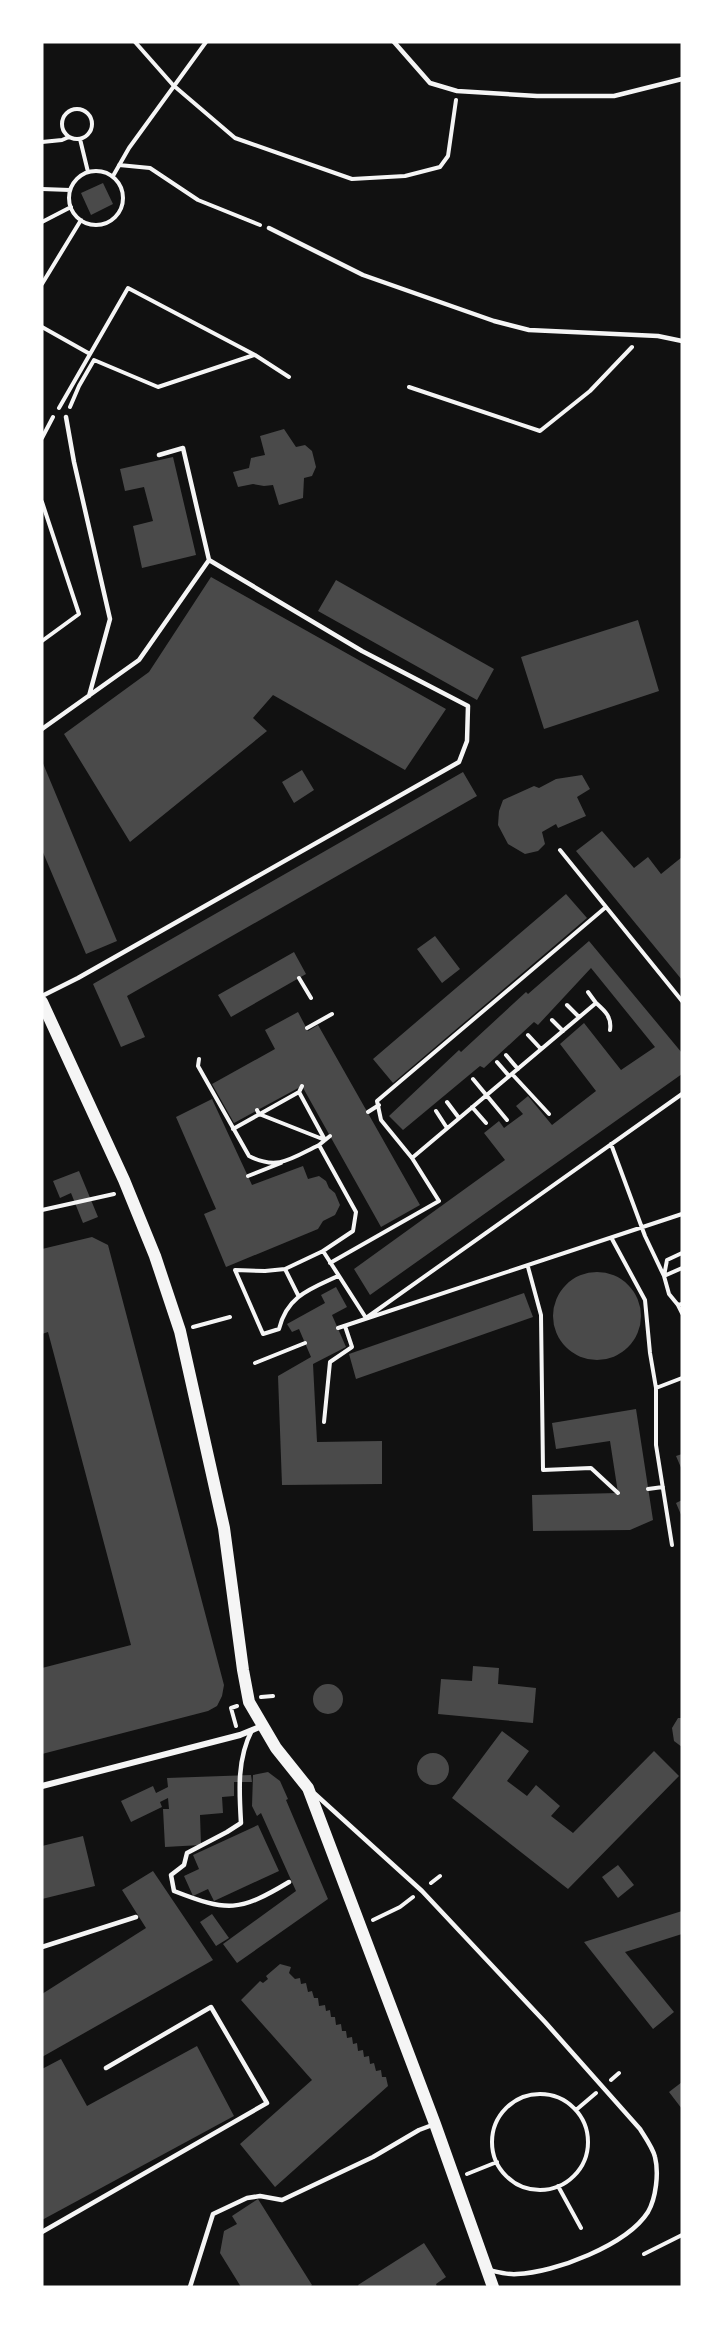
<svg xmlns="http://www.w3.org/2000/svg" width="724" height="2329" font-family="Manrope,sans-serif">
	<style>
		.building { fill: #4a4a4a }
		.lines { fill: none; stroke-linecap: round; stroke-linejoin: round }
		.path { stroke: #f5f5f5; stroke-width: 4 }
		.service { stroke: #f5f5f5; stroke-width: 4.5 }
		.minor { stroke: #f5f5f5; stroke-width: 6 }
		.secondary { stroke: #f5f5f5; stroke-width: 12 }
	</style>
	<rect width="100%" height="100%" fill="#111"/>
	<path class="building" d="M103,183L113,204L91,215L81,193Z
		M284,429L296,447L305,445L312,451L316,467L312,476L304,478L303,498L279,505L273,485L264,486L253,484L238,487L233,472L249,468L251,458L265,455L260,436Z
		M173,457L196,555L142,568L133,526L153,521L144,487L125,491L120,469Z
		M211,577L446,709L405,770L273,695L253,718L267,731L130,842L64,734L149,672Z
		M336,580L494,669L477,700L318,611Z
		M638,620L659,691L544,729L521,657Z
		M42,761L117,941L86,954L42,850Z
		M302,770L314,790L294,803L282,782Z
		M463,772L477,796L127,996L145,1037L121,1047L93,984Z
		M582,775L590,789L577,797L586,816L558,828L556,824L542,832L545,844L538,851L525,854L508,844L498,825L499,811L503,800L534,786L539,788L556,779Z
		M602,831L634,868L648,857L661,874L682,857V980L576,851Z
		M566,894L587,918L393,1083L373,1059Z
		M435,936L460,969L442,983L417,949Z
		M589,941L682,1053V1074L370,1295L354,1269L505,1160L484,1133L499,1121L504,1128L523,1114L516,1106L528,1096L552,1125L596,1091L560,1044L584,1023L621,1070L655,1047L591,968L538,1025L534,1022L484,1068L480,1066L403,1130L389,1116L459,1050L461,1052L526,992L528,994Z
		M294,952L306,974L231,1017L218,995Z
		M298,1012L308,1031L318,1025L420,1205L381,1227L302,1086L234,1123L212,1084L275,1049L265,1030Z
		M212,1099L252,1185L303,1166L308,1179L319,1176L326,1181L329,1188L335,1193L340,1205L335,1215L323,1221L318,1229L226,1267L204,1214L216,1209L176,1117Z
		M79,1171L98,1217L83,1223L71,1193L60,1198L53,1181Z
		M92,1237L108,1245L224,1685L222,1696L217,1706L208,1711L42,1754V1668L131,1645L48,1332L42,1334V1249Z
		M553 1316a44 44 0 1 1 88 0a44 44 0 1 1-88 0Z
		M336,1287L347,1307L332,1315L346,1347L313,1364L317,1442L382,1441V1484L282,1485L278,1376L311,1357L299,1329L292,1332L287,1324L325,1303L321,1295Z
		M524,1293L533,1317L356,1379L349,1354Z
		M636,1409L653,1520L630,1530L533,1531L532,1495L618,1493L610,1441L556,1449L552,1423Z
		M682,1454V1470L676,1456Z
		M682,1500V1517L676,1503Z
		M473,1666L499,1668L498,1684L536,1688L533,1723L438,1714L441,1679L472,1681Z
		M313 1699a15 15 0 1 1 30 0a15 15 0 1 1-30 0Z
		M678,1718H682V1747L674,1741L672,1728Z
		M502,1731L529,1751L507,1781L527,1796L536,1785L560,1806L551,1816L573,1833L654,1751L679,1776L568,1889L452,1798Z
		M417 1769a16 16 0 1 1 32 0a16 16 0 1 1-32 0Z
		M268,1772L280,1781L288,1799L286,1800L328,1899L237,1963L223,1944L296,1891L261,1813L257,1816L252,1806L253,1775Z
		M251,1775L252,1782H234V1796L222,1797L223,1813L200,1815L201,1845L165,1847L163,1809H169L168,1798L160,1802L162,1807L131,1822L121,1801L153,1786L156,1793L168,1787L167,1778Z
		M258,1825L279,1871L214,1901L208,1889L193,1896L184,1876L199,1869L193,1855Z
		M83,1836L95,1886L42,1899V1846Z
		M618,1865L634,1885L618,1898L602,1877Z
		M153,1871L213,1960L42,2057V1994L146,1928L122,1890Z
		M682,1911V1934L625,1952L674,2012L653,2029L584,1942Z
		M212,1914L229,1938L216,1946L200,1922Z
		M280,1964L291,1967L289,1973L295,1979L300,1978L301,1984L306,1983L308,1992L312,1991L314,1998H318L319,2006L325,2005L326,2011L330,2010L331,2017H335L336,2025L341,2024L342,2031H346L347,2038L352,2037L353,2044L357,2043L358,2051L363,2050L364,2057L369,2056L370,2064L374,2063L376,2071L381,2070L382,2077H386L388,2086L275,2187L240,2144L312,2080L241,2000L260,1981L263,1983L268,1979L266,1976Z
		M197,2046L234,2116L42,2220V2069L61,2059L87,2106Z
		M682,2082V2109L669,2092Z
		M258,2199L312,2285L310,2287H241L220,2253L224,2231L237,2224L232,2216Z
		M424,2243L446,2277L436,2284L437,2287H359L358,2285Z"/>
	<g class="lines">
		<path class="path" d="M135,42L173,85L235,138L352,179L405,176L440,167L448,156L456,100
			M62 124a15 15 0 1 1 30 0a15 15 0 1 1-30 0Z
			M80,139L88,172
			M42,142L62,140L69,137
			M119,165L150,168L198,200L260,225
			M69 198a27 27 0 1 1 54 0a27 27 0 1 1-54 0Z
			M113,176L129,148L206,42
			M42,189L70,190
			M42,222L71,207
			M42,284L81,220
			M42,327L90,354
			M409,387L540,431L590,391L632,347
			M70,407L79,386L94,360L158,387L254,355
			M59,408L128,288L255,355L289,377
			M42,438L53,417
			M42,502L79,614L42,641
			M560,850L682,1001
			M299,978L311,998
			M588,992L596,1003L412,1158L381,1120L377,1101L606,907
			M596,1003C605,1011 612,1017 610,1030
			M567,1005L579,1017
			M552,1020L563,1031
			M307,1028L332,1014
			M528,1035L541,1049
			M506,1055L518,1069
			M199,1059L198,1066L249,1156C278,1171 292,1158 319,1145L356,1212L353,1231L323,1251L366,1318L682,1094
			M497,1062L509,1076
			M512,1074L549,1114
			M473,1079L507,1120
			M299,1092L325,1140
			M447,1102L459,1118
			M472,1107L486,1123
			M257,1110L259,1114L325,1140
			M436,1111L447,1128
			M368,1112L379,1105
			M233,1129L299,1092L302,1086
			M611,1144L645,1236L664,1276
			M319,1145L330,1136
			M248,1176L281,1163
			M42,1210L114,1194
			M612,1239L645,1300L650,1353L656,1388
			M323,1251L285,1269L265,1271L235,1270L263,1334L279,1329C287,1296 310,1289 338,1276
			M330,1263L439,1201L412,1158
			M528,1267L541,1315L543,1470L591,1468L618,1493
			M682,1268L664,1276L669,1294L678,1305L682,1304
			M285,1269L298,1295
			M664,1276L667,1260L682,1253
			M678,1305L682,1313
			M193,1327L230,1317
			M338,1328L682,1214
			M255,1363L305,1343
			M324,1422L330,1362L352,1347L345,1326
			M648,1489L663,1487
			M672,1545L656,1445V1388L682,1378
			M261,1697L273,1696
			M236,1726L231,1708L237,1706
			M431,1883L440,1876
			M373,1920L400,1907L413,1897
			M611,2080L619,2073
			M492 2142a48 48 0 1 1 96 0a48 48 0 1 1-96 0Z
			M576,2110L596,2093
			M467,2174L497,2162
			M558,2186L581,2228
			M644,2254L682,2235"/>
		<path class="service" d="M394,42L430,83L457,91L537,96H614L682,79
			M269,228L363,275L494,321L529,330L658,336L682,341
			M66,417L74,462L110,619L89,696
			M159,455L183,448L209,560
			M42,729L139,660L209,560
			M42,996L78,978L459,762L467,741L468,706L362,651L209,560
			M252,1730C237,1759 239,1790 241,1823L227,1832L187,1853L184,1865L171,1875L174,1891C228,1912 239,1912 289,1882
			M315,1794L422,1891L545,2022L640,2129C645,2137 653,2148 655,2157C659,2173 656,2198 648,2212C627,2245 554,2273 517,2274C508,2275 498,2272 489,2270
			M42,1947L136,1917
			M42,2232L267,2103L211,2007L106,2068
			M190,2287L213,2214L247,2198L260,2196L282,2200L373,2157L419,2130L435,2124"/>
		<path class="minor" d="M42,1786L240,1735L262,1726"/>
		<path class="secondary" d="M42,1002L124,1180L155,1256L180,1331L224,1528L243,1670L249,1702L276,1748L308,1788L435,2124L493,2287"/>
	</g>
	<rect width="724" height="2329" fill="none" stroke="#ffffff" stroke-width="87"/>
</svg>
